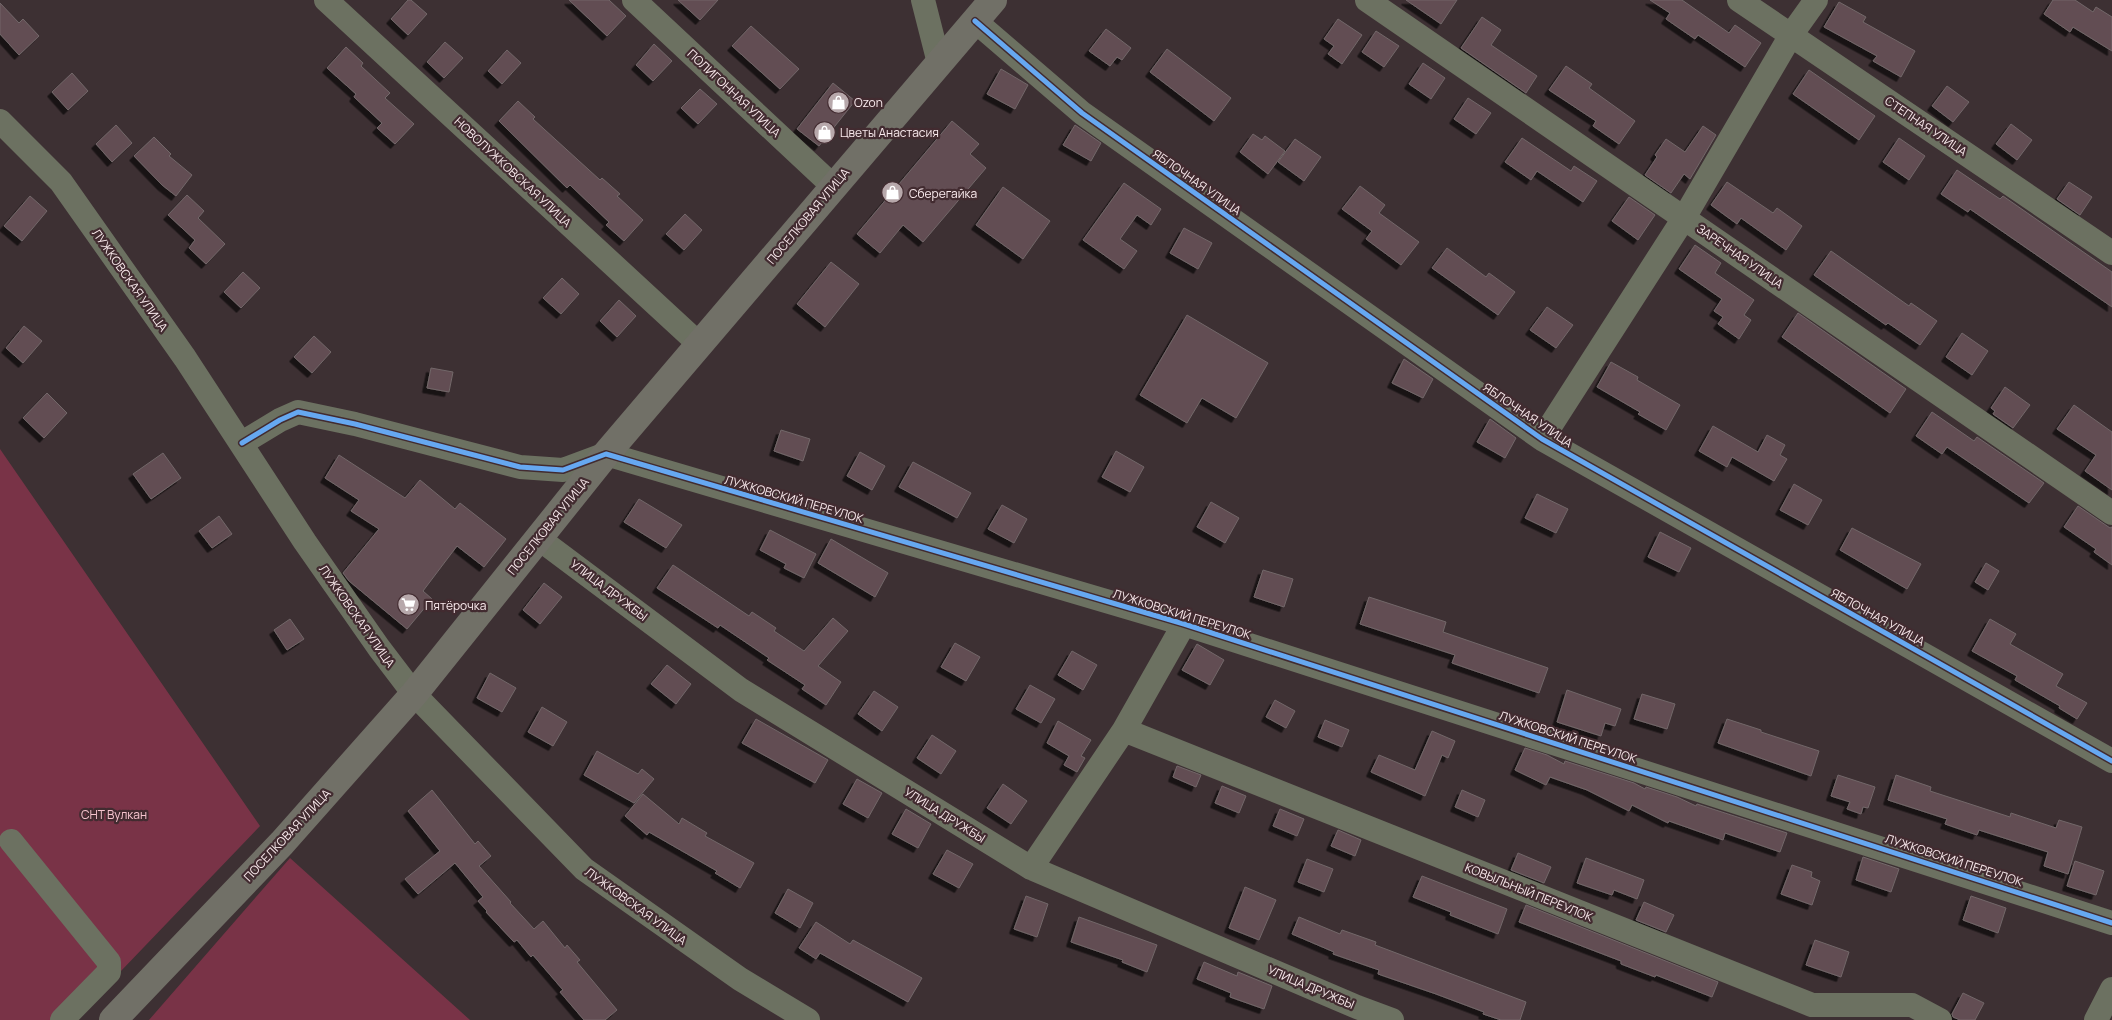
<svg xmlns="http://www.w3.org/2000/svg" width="2112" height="1020" font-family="Manrope,sans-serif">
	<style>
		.green { fill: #793347 }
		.building { fill: #624d52; stroke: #726769; filter: url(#shadow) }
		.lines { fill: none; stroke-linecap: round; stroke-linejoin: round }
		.minor { stroke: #6c7161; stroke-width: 24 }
		.highway { stroke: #717067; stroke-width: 28 }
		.cycleway-casing { stroke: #422b30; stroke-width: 8 }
		.cycleway { stroke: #66a8f1; stroke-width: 5 }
		.labels { text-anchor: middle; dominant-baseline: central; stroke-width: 4.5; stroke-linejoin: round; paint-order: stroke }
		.street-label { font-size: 12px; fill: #f9e9ec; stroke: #422b30 }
		.poi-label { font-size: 12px; fill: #f9e9ec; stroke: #422b30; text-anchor: start }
		.park-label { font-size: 12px; fill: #f6c4ce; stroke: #422b30 }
	</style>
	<defs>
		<filter id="shadow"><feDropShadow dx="-4.5" dy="4.5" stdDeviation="0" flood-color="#0009"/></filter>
	</defs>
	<rect width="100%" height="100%" fill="#3d3033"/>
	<path class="green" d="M0,449L260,826L74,1020H0Z
		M290,858L470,1020H149Z"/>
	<path class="building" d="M408,0H411L427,14L408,35L391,19Z
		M569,0H609L626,16L607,36Z
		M678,0H718L700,20Z
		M1406,0H1457L1441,24Z
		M1650,0H1682L1729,33L1735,25L1761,43L1745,67L1698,35L1695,39L1666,19L1670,13Z
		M2053,0H2075L2093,12L2096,7L2112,17V51L2073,27L2070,32L2044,14Z
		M1839,2L1866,17L1863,22L1915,51L1901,77L1873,61L1877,56L1824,27Z
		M0,3L19,23L23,19L39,36L19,55L0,34Z
		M1482,17L1501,30L1491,45L1537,76L1526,93L1461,48Z
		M1338,19L1362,35L1342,64L1328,54L1334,46L1324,39Z
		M751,26L799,69L780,89L732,46Z
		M1106,29L1131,48L1122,60L1117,57L1110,66L1089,51Z
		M1376,31L1399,46L1384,67L1362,52Z
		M445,42L463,58L444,78L427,62Z
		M654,44L672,61L653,81L636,65Z
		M346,47L363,63L361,66L390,93L385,98L414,124L395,144L377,128L382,123L354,97L356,94L327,68Z
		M1167,49L1231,98L1214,121L1150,72Z
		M507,50L521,63L502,84L488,71Z
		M1423,63L1445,78L1431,99L1409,84Z
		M1566,66L1592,84L1589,88L1635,121L1619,144L1593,126L1596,121L1549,90Z
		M1001,69L1028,85L1015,109L987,94Z
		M1809,70L1875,116L1859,140L1793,94Z
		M72,73L88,91L68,110L52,92Z
		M833,83L855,101L819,146L797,129Z
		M1947,86L1969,102L1953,122L1932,106Z
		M700,89L717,104L698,124L681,108Z
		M1468,98L1491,113L1476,134L1454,119Z
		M518,101L535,117L533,119L600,180L602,178L620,194L617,196L643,220L624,241L606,225L609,222L570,185L567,188L499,121Z
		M952,121L979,144L970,154L986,168L923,242L903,225L880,253L857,234Z
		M2011,124L2032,140L2017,160L1996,144Z
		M116,125L132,143L112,162L96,144Z
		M1075,125L1101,143L1091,161L1063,145Z
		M1703,126L1716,135L1690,179L1684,174L1671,193L1645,175L1657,157L1655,155L1666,139L1685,152Z
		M1253,134L1262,140L1265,136L1285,151L1268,174L1240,152Z
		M154,137L171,154L169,156L192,175L176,196L162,185L134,156Z
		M1522,138L1571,171L1574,166L1597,181L1583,202L1537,171L1531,180L1505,162Z
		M1899,138L1925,156L1909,180L1883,162Z
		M1295,139L1321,157L1304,181L1278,162Z
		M1957,170L2000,199L2003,196L2112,272V307L1970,209L1968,212L1941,194Z
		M1727,182L1773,213L1777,208L1802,226L1786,250L1741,218L1737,224L1711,205Z
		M2069,182L2092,197L2080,215L2057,199Z
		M1124,183L1161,209L1151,225L1137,215L1120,239L1137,251L1124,269L1083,240Z
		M1360,186L1385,205L1379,213L1419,242L1401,265L1366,239L1372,231L1342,209Z
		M1003,187L1050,221L1023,259L976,225Z
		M187,195L204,211L198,218L225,244L206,264L189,248L195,240L168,215Z
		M30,196L47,211L22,241L4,226Z
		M1629,197L1655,215L1638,240L1612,221Z
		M685,214L702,230L684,250L666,234Z
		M1184,228L1212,243L1198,269L1170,253Z
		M1695,245L1721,263L1715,273L1754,300L1744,315L1751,320L1739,339L1718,324L1723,317L1714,311L1722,299L1679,269Z
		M1447,248L1486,277L1489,273L1515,292L1498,315L1432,268Z
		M1831,251L1909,306L1911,303L1937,321L1920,345L1888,323L1886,325L1814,275Z
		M831,262L859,284L825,327L797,304Z
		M243,272L260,288L241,308L224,292Z
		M562,278L579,294L561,314L543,298Z
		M619,300L636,316L617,337L600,321Z
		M1547,307L1573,325L1556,348L1530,330Z
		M1798,313L1906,389L1890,413L1782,337Z
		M1187,315L1268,363L1236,418L1202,398L1187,423L1140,395Z
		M24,326L42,341L23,363L6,348Z
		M1962,333L1988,351L1972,375L1946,357Z
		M314,336L331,352L312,373L294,357Z
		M1404,359L1433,379L1423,398L1392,383Z
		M1611,362L1638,377L1637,380L1680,405L1666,430L1638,414L1640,412L1597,387Z
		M431,368L453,372L449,392L427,388Z
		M2005,387L2030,405L2013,428L1993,414L1995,411L1991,408Z
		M47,393L67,413L44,438L23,418Z
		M2074,405L2112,432V490L2085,471L2096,455L2057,429Z
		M1932,412L1974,441L1977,437L2044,483L2029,503L1947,447L1942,454L1916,436Z
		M1490,419L1516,438L1505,458L1477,442Z
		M1713,426L1758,452L1767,435L1785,445L1780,455L1787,459L1774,481L1732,457L1727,467L1699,451Z
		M781,430L810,439L803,461L774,451Z
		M1116,451L1144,467L1130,492L1102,477Z
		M860,452L885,466L872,490L847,476Z
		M163,453L181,478L151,499L133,474Z
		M339,455L405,498L420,480L455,509L460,503L506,539L484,567L457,546L423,591L432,599L407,629L349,581L343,573L379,529L351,511L359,500L325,478Z
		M913,462L971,493L957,518L899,487Z
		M1794,484L1822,500L1808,525L1780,510Z
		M1537,494L1568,509L1556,533L1525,518Z
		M639,499L682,525L666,548L624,522Z
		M1211,502L1239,518L1225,543L1197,527Z
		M1002,505L1027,519L1014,543L988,529Z
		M2078,506L2110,528L2112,527V565L2094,552L2096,549L2064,527Z
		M219,516L232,534L212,548L199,531Z
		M1852,528L1921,564L1907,589L1840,550Z
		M770,530L816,554L804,578L784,568L786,564L760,550Z
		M1660,532L1691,548L1679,572L1648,557Z
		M831,539L888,573L875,597L818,563Z
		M1986,563L1999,571L1988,590L1975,582Z
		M673,565L749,616L752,612L776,628L774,631L804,651L833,618L848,631L818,666L841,682L826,705L802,689L805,685L767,660L769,658L720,625L718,628L657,588Z
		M1263,570L1293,579L1284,607L1254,597Z
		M544,583L562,597L540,624L523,610Z
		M1369,597L1446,622L1443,632L1548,668L1539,693L1452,663L1455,655L1360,624Z
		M290,619L304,639L287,650L274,630Z
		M1990,619L2016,634L2010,644L2063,674L2056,686L2087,703L2077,719L2059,708L2060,706L2015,680L2017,676L1972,651Z
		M955,643L980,657L966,681L941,667Z
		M1197,644L1224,660L1210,685L1182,670Z
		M1072,651L1097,665L1083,690L1058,675Z
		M667,665L691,684L676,704L651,684Z
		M490,673L516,688L502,712L477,698Z
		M1030,685L1055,699L1041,723L1016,709Z
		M1567,690L1621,709L1615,726L1605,723L1601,736L1557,722Z
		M874,691L898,707L882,731L858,714Z
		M1642,694L1675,704L1667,729L1634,719Z
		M1275,700L1295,711L1286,728L1266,717Z
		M542,707L567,722L553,746L528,732Z
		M756,719L828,760L815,783L742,743Z
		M1727,719L1761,730V732L1819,751L1811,776L1718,743Z
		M1325,720L1349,730L1342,747L1318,737Z
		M1058,721L1091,740L1081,756L1085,758L1077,772L1064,765L1069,756L1047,743Z
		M1432,731L1455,741L1448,758L1442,755L1425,796L1371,772L1379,755L1415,770Z
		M932,735L956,751L941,774L917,758Z
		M1525,748L1547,755L1564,764L1565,761L1634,783L1645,789L1646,787L1677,797L1696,806L1697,804L1787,833L1780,852L1725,833L1723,840L1669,821L1668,823L1632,805L1629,811L1587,790L1550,777L1546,785L1515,770Z
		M597,751L638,774L642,769L654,779L634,803L584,775Z
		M1177,766L1201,775L1196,787L1173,777Z
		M1838,775L1875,787L1868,808L1863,807L1861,814L1847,809L1850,802L1831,796Z
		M1896,775L1931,787L1930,791L2010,817L2011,813L2056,828L2059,820L2082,827L2068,874L2044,866L2048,852L1979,830L1977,835L1945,824L1947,819L1888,800Z
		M857,779L882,793L868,818L843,804Z
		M1003,784L1027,801L1011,824L987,808Z
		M1222,786L1246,796L1239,813L1215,803Z
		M432,790L475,844L478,841L491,856L479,866L511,902L510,903L534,929L543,921L565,948L567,945L580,960L577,962L617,1010L605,1020H584L560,992L563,990L533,955L531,957L517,940L514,942L486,912L487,911L478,901L483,897L455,863L418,894L405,879L440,851L408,811Z
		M1462,790L1485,800L1478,817L1455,807Z
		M643,794L679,824L682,818L707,833L705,836L754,863L740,888L715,873L717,871L649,832L647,835L625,816Z
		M906,809L931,824L918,848L892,834Z
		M1280,809L1304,819L1297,836L1273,826Z
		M1338,830L1361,840L1355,856L1331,846Z
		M947,850L973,864L959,888L933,874Z
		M1518,853L1551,867L1544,883L1511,870Z
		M1863,857L1899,869L1891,892L1856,880Z
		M1586,858L1644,880L1637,899L1614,890L1612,895L1577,883Z
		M1307,859L1333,869L1324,892L1298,882Z
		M2075,861L2104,871L2096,895L2067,886Z
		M1792,865L1812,872L1811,877L1820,881L1812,905L1781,894Z
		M1422,876L1507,909L1498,934L1450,915L1451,912L1413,897Z
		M1245,887L1276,900L1259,940L1229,928Z
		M788,889L813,903L800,928L775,913Z
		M1026,896L1048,904L1037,937L1014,929Z
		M1971,896L2006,908L1998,933L1963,920Z
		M1644,902L1674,915L1666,932L1636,920Z
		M1526,905L1718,982L1712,997L1656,975L1655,977L1621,964V961L1519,922Z
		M1079,917L1157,945L1147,972L1122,962L1123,960L1071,942Z
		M1299,917L1340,934L1342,930L1376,942L1375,945L1526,1002L1520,1020H1501L1483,1014L1484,1012L1436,994L1378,974L1379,970L1333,954L1334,952L1292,934Z
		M816,922L850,944L853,940L922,978L908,1002L820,953L816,959L799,948Z
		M1815,940L1849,952L1841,977L1806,965Z
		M1204,962L1237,976L1238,972L1272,986L1264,1009L1230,997L1231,993L1197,979Z
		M1963,993L1984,1003L1975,1020H1960L1953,1017L1952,1014Z"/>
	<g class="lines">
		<path class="minor" d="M326,0L699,344
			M634,0L833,186
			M923,0L939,63
			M1367,0L2112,513
			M1739,0L2112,253
			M975,21L1082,113L1542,439L2112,761
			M0,121L61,182L185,358L305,542L379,648L414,694L584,869L740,979L808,1020
			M1542,439L1684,218L1791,35L1816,0
			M242,443L280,420L298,412L355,424L520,467L563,470L606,454L1184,624L2112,923
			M538,538L741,690L1031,868L1357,1007L1392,1020
			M1124,730L1812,1005H1912L1940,1020
			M11,841L109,962V972L62,1020
			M1031,868L1124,730L1184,624
			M2096,1020L2112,989"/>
		<path class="highway" d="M113,1020L282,843L414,694L606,454L993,0"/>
		<defs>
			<path id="cycleway" d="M975,21L1082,113L1542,439L2112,761
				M242,443L280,420L298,412L355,424L520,467L563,470L606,454L1184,624L2112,923"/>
		</defs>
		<use href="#cycleway" class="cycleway-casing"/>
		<use href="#cycleway" class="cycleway"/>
	</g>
	<defs>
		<symbol id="shop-disc" viewBox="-11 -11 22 22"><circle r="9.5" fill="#b7a8ab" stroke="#422b30"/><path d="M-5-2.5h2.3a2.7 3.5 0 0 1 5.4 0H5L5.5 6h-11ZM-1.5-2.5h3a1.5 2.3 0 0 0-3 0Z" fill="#fff"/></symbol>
		<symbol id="supermarket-disc" viewBox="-11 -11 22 22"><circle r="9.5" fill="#b7a8ab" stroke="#422b30"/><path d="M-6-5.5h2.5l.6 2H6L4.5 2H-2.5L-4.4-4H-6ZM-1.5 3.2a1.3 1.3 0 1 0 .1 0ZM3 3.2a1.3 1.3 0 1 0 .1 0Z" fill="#fff"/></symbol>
	</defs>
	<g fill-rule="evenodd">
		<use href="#shop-disc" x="826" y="90" width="25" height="25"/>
		<use href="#shop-disc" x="812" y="120" width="25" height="25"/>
		<use href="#shop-disc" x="880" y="180" width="25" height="25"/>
		<use href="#supermarket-disc" x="396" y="592" width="25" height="25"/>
	</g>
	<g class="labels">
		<g class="street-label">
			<text transform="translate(734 93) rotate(43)">ПОЛИГОННАЯ УЛИЦА</text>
			<text transform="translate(1926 126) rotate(34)">СТЕПНАЯ УЛИЦА</text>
			<text transform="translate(513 172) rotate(43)">НОВОЛУЖКОВСКАЯ УЛИЦА</text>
			<text transform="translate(1197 182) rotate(35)">ЯБЛОЧНАЯ УЛИЦА</text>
			<text transform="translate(808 216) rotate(-50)">ПОСЕЛКОВАЯ УЛИЦА</text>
			<text transform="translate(1740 256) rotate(35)">ЗАРЕЧНАЯ УЛИЦА</text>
			<text transform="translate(130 280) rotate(55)">ЛУЖКОВСКАЯ УЛИЦА</text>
			<text transform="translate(1528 415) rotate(34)">ЯБЛОЧНАЯ УЛИЦА</text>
			<text transform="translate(794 499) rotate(16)">ЛУЖКОВСКИЙ ПЕРЕУЛОК</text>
			<text transform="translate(548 526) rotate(-51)">ПОСЕЛКОВАЯ УЛИЦА</text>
			<text transform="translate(609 590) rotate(37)">УЛИЦА ДРУЖБЫ</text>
			<text transform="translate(1182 614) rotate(17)">ЛУЖКОВСКИЙ ПЕРЕУЛОК</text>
			<text transform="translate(357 616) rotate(55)">ЛУЖКОВСКАЯ УЛИЦА</text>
			<text transform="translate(1878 617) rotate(29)">ЯБЛОЧНАЯ УЛИЦА</text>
			<text transform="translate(1568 737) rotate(18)">ЛУЖКОВСКИЙ ПЕРЕУЛОК</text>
			<text transform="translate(945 815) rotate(32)">УЛИЦА ДРУЖБЫ</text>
			<text transform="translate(287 835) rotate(-47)">ПОСЕЛКОВАЯ УЛИЦА</text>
			<text transform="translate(1954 860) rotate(18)">ЛУЖКОВСКИЙ ПЕРЕУЛОК</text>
			<text transform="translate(1529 892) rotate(22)">КОВЫЛЬНЫЙ ПЕРЕУЛОК</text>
			<text transform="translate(636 906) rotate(36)">ЛУЖКОВСКАЯ УЛИЦА</text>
			<text transform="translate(1311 987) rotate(23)">УЛИЦА ДРУЖБЫ</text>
		</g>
		<g class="poi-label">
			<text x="854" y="102">Ozon</text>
			<text x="840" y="132">Цветы Анастасия</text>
			<text x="909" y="193">Сберегайка</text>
			<text x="425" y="605">Пятёрочка</text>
		</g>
		<g class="park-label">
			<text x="114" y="814">СНТ Вулкан</text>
		</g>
	</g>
</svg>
